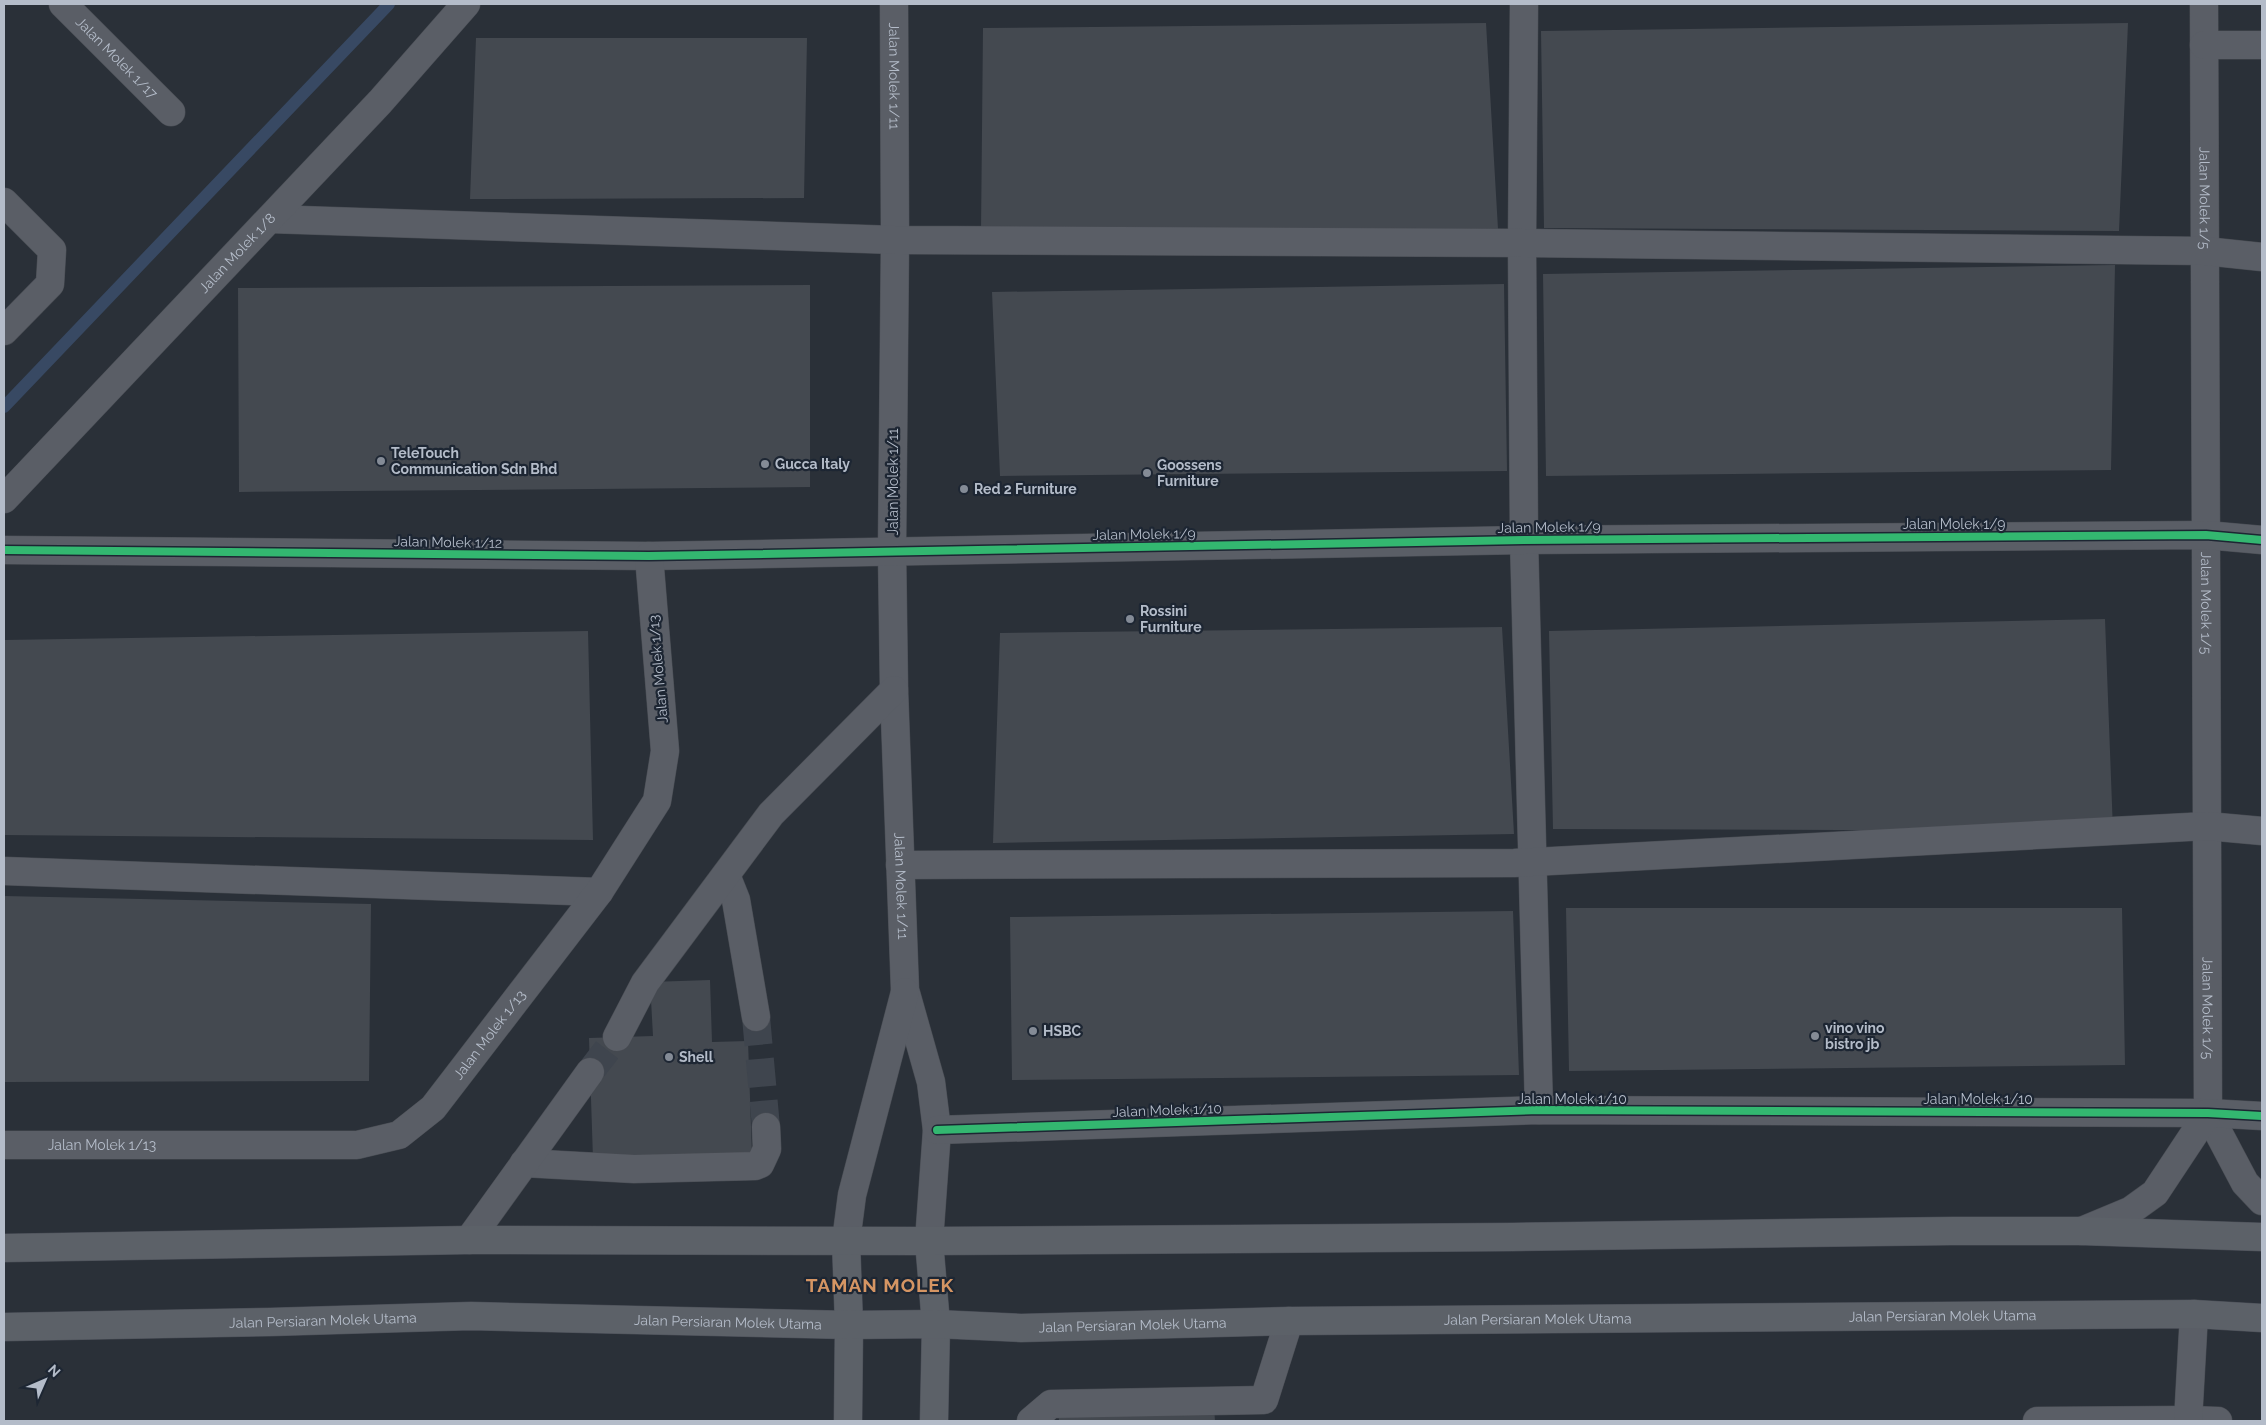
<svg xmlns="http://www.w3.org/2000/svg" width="2266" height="1425" font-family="Raleway,sans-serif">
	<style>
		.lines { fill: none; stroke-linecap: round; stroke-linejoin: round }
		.stream { stroke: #384963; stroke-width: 12 }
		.building { fill: #444950 }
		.minor-tunnel { stroke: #3f454e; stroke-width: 28; stroke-dasharray: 28 14; stroke-linecap: butt }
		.minor-casing { stroke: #484c53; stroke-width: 29 }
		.major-casing { stroke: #484c55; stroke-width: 29 }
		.minor { stroke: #5a5e66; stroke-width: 28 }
		.major { stroke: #5c6168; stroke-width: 28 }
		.cycleway-casing { stroke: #1d2633; stroke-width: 11 }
		.cycleway { stroke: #33b770; stroke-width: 8 }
		.poi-dot { fill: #848b96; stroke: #1d2633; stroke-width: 2 }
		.labels { text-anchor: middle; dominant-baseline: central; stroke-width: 4.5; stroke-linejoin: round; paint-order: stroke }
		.street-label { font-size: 14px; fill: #b4bcc9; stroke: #1d2633 }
		.poi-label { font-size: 14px; font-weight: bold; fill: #b4bcc9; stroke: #1d2633; text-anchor: start }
		.district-label { font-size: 19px; font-weight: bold; letter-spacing: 1px; fill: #d59563; stroke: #1d2633 }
	</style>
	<rect width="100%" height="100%" fill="#2a3038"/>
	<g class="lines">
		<path class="stream" d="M4,407L389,4"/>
	</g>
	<path class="building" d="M1486,23L1498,229L981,231L983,28Z
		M2128,23L2119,231L1544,228L1541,31Z
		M476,38H807L804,198L470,199Z
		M2115,265L2111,470L1546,476L1543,274Z
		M1504,284L1507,471L1000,476L992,292Z
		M810,285V487L239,492L238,288Z
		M2105,619L2113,831L1553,829L1549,631Z
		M1502,627L1514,834L993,843L1000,633Z
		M588,631L593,840L4,835V640Z
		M4,896L371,904L369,1081L4,1082Z
		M1566,908H2122L2125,1065L1569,1071Z
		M1513,911L1519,1075L1012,1080L1010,917Z
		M710,980L712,1042L748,1041L752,1155L593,1159L589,1038L653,1036L650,982Z
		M1214,1407L1215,1421H1059L1058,1408Z"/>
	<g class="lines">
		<path class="minor-tunnel" d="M756,1017L766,1127
			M590,1072L617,1037"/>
		<defs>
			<g id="minor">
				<path id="s1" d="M63,4L171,112"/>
				<path id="s2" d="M894,4L895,240L892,551L894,690L905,990L931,1082L937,1130L929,1241"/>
				<path d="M1524,4L1522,243L1524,540L1539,1110"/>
				<path id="s3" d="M2204,4L2208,1113L2245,1183L2262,1201"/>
				<path d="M2204,45H2262"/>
				<path d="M4,202L52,250L50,284L4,331"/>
				<path d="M270,219L895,240L1522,243L2205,251L2262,257"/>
				<path id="s4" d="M4,499L380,102L466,4"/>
				<path d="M4,550L649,556L1524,540L2206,535L2262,540"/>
				<path d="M900,865L1514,863L2207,826L2262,831"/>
				<path d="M4,871L599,892"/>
				<path d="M726,875L736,900L756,1017"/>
				<path d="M617,1037L645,983L771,814L894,690"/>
				<path d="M937,1130L1539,1110L2208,1113L2262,1116"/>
				<path id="s5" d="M4,1145H357L399,1135L433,1108L599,892L657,801L665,751L649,556"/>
				<path d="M524,1163L634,1169L755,1166L760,1164L767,1149L766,1127"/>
				<path d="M2082,1231L2130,1211L2155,1193L2208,1113"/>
				<path d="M469,1240L590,1072"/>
				<path d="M846,1241L852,1195L905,992"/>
				<path d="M1031,1421L1051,1404L1264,1400L1289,1321"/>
				<path d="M2037,1421L2188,1420L2218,1421"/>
				<path d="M2188,1421L2194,1314"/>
			</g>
			<g id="major">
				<path d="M846,1241L849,1325L848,1421"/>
				<path d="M929,1241L936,1324L934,1421"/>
				<path d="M4,1248L469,1240L929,1241L1512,1237L1952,1231H2082L2262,1237"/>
				<path id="s6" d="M4,1327L270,1322L471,1316L849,1325L936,1324L1021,1328L1289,1321L2194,1314L2262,1318"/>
			</g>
		</defs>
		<use href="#minor" class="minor-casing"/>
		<use href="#major" class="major-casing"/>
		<use href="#minor" class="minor"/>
		<use href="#major" class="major"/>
		<defs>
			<path id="cycleway" d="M4,550L649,556L1524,540L2206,535L2262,540
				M937,1130L1539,1110L2208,1113L2262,1116"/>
		</defs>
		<use href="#cycleway" class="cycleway-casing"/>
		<use href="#cycleway" class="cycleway"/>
	</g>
	<g class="poi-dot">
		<circle cx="381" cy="461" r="5"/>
		<circle cx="765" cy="464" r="5"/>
		<circle cx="1147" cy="473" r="5"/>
		<circle cx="964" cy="489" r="5"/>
		<circle cx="1130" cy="619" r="5"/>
		<circle cx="1033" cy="1031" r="5"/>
		<circle cx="1815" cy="1036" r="5"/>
		<circle cx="669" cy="1057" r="5"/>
	</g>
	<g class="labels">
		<g class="street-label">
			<text stroke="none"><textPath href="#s1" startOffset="76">Jalan Molek 1/17</textPath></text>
			<text stroke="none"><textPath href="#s2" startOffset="72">Jalan Molek 1/11</textPath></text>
			<text stroke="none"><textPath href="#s3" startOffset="194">Jalan Molek 1/5</textPath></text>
			<text stroke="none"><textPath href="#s4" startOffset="339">Jalan Molek 1/8</textPath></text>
			<text transform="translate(893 482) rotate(-90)">Jalan Molek 1/11</text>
			<text x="1954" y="524">Jalan Molek 1/9</text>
			<text transform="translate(1549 527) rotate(-1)">Jalan Molek 1/9</text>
			<text transform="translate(1144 534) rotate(-1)">Jalan Molek 1/9</text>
			<text transform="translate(448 542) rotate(1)">Jalan Molek 1/12</text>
			<text stroke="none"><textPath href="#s3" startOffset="599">Jalan Molek 1/5</textPath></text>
			<text transform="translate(658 669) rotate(-95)">Jalan Molek 1/13</text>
			<text stroke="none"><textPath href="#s2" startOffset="882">Jalan Molek 1/11</textPath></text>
			<text stroke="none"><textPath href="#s3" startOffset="1004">Jalan Molek 1/5</textPath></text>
			<text stroke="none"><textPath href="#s5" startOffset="532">Jalan Molek 1/13</textPath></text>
			<text x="1572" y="1099">Jalan Molek 1/10</text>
			<text x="1978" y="1099">Jalan Molek 1/10</text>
			<text transform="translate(1167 1110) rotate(-2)">Jalan Molek 1/10</text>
			<text stroke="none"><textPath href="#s5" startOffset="98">Jalan Molek 1/13</textPath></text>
			<text stroke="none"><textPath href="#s6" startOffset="1939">Jalan Persiaran Molek Utama</textPath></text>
			<text stroke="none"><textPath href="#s6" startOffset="1534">Jalan Persiaran Molek Utama</textPath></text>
			<text stroke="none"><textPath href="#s6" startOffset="319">Jalan Persiaran Molek Utama</textPath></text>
			<text stroke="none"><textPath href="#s6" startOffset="724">Jalan Persiaran Molek Utama</textPath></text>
			<text stroke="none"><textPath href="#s6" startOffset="1129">Jalan Persiaran Molek Utama</textPath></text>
		</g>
		<g class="poi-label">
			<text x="391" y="453">TeleTouch<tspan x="391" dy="16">Communication Sdn Bhd</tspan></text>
			<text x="775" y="464">Gucca Italy</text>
			<text x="1157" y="465">Goossens<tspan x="1157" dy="16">Furniture</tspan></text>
			<text x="974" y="489">Red 2 Furniture</text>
			<text x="1140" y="611">Rossini<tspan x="1140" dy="16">Furniture</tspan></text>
			<text x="1825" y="1028">vino vino<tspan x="1825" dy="16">bistro jb</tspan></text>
			<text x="1043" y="1031">HSBC</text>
			<text x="679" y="1057">Shell</text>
		</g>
		<g class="district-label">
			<text x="880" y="1285">TAMAN MOLEK</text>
		</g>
	</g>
	<rect width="2266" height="1425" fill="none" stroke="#b4bcc9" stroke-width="10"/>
	<g transform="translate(45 1380) rotate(45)" stroke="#1d2633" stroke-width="4" paint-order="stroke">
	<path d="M0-4L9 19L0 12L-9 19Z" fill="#b4bcc9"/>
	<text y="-8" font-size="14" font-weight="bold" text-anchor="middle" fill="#b4bcc9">N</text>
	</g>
</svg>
